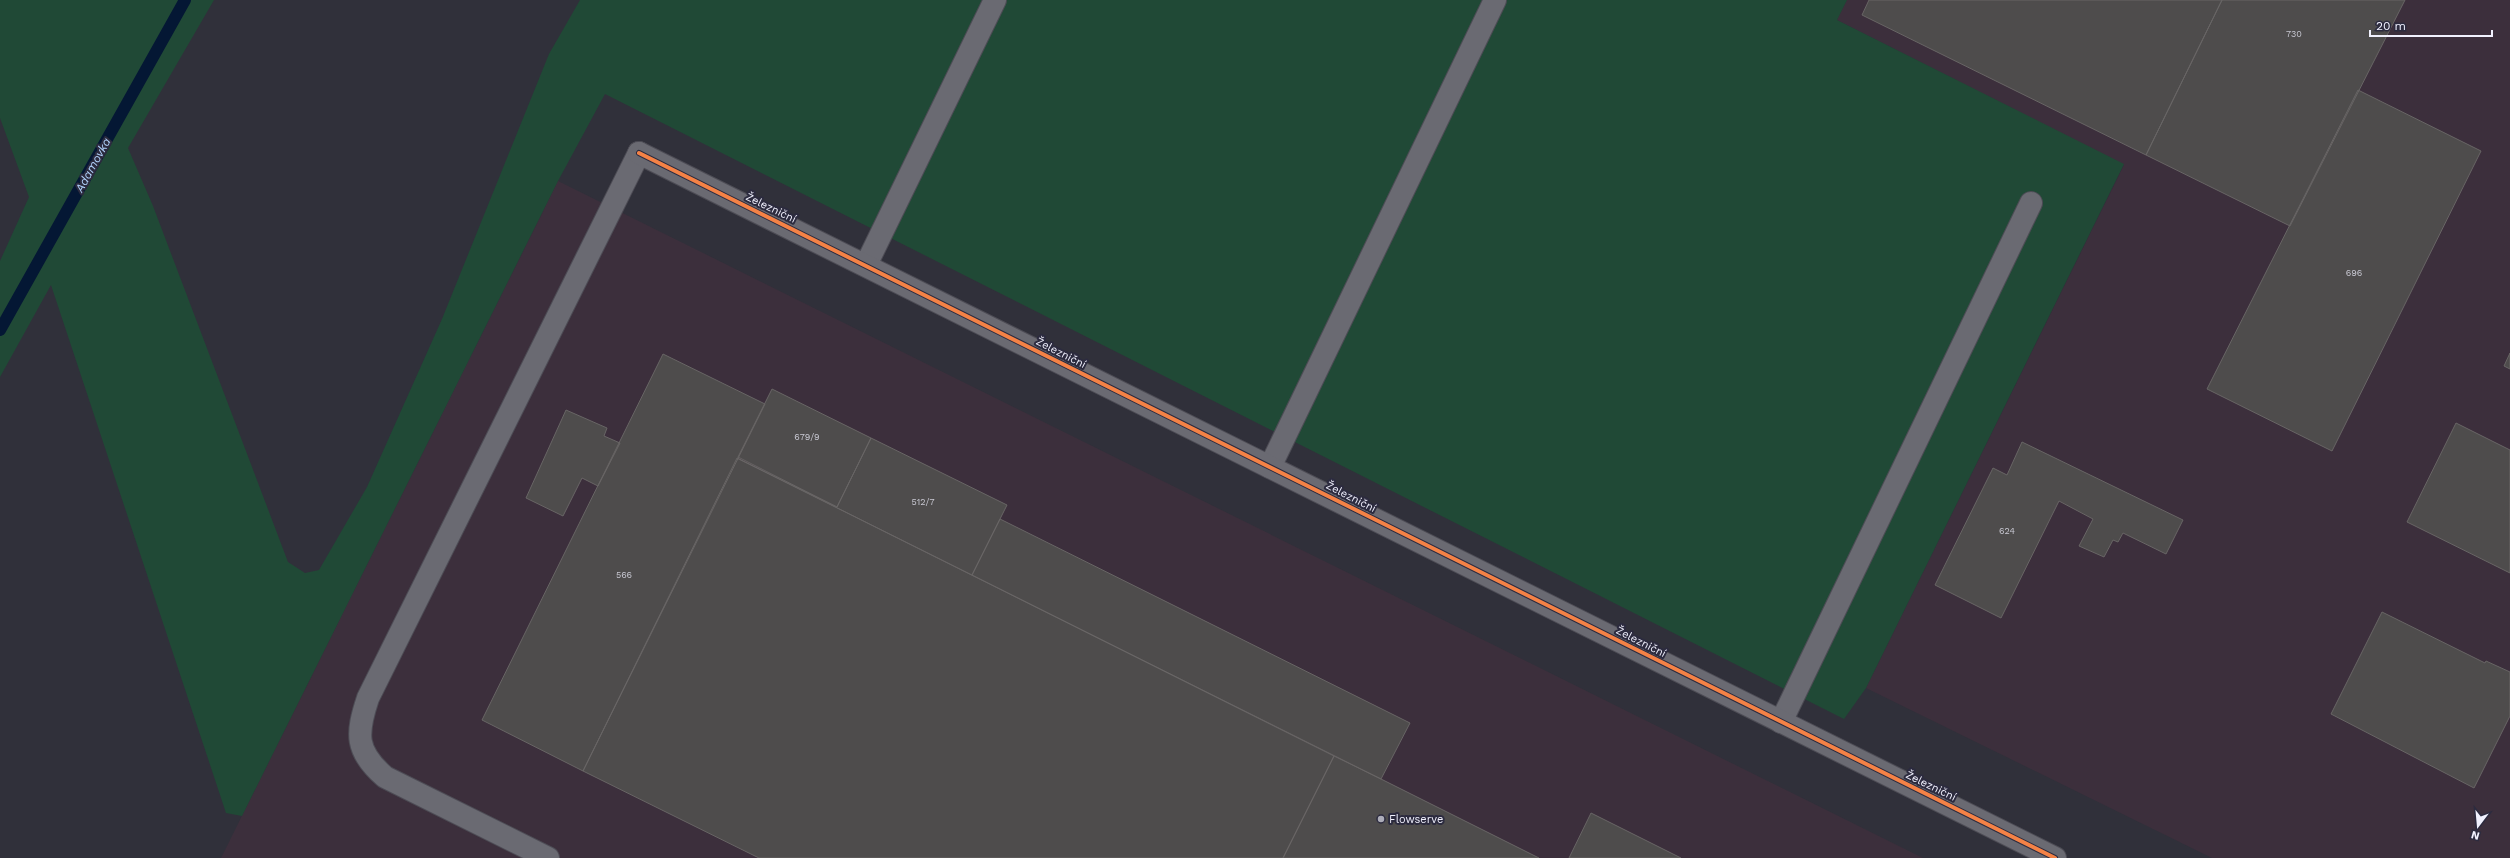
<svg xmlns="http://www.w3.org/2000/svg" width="2510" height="858" font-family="'Work Sans',sans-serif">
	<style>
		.industrial { fill: #3c2f3c }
		.green { fill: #204936 }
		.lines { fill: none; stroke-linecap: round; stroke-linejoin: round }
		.stream { stroke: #041734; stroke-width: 12 }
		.building { fill: #4e4c4c; stroke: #686565 }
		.lane-casing { stroke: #4d4c55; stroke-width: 24 }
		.street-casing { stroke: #4d4c55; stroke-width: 24 }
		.lane { stroke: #6a6a72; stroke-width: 22 }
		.street { stroke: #6a6a72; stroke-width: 22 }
		.cycleway-casing { stroke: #2c2b3f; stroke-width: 6 }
		.cycleway { stroke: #f48246; stroke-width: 4 }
		.poi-dot { fill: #adadb9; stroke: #2c2b3f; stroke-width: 1.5 }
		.labels { text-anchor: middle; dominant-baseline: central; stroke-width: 4; stroke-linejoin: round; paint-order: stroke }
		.number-label { font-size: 9px; fill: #c8c8d2 }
		.street-label { font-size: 11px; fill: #f1f1fe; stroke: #2c2b3f }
		.poi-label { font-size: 11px; fill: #f1f1fe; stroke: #2c2b3f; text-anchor: start }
		.water-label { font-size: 12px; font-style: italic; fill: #b2d3fd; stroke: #2c2b3f }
	</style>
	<rect width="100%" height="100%" fill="#30303a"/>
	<path class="industrial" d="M1847,0H2510V858H2212L1866,688L2124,165L1837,20Z
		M558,181L1923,858H221Z"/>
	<path class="green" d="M0,0H214L128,148L153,206L288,562L305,573L319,570L367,487L442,319L549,54L580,0H1847L1837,20L2124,164L1866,688L1844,719L605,94L558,181L242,816L226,813L51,285L0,377V261L29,197L0,118Z"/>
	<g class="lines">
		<path class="stream" d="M0,330L185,0"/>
	</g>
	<path class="building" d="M1869,0H2222L2146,155L1862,15Z
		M2222,0H2405L2290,226L2146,155Z
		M2358,90L2481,151L2332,451L2207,389Z
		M2510,353V369L2504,366Z
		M663,354L765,404L583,771L482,720Z
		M772,389L871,438L837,507L738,457Z
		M566,410L607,428L604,436L620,443L598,486L582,478L563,516L526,498Z
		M2456,423L2510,450V573L2407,522Z
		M871,438L1007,505L972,575L737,458L837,507Z
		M2022,442L2183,520L2166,554L2123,533L2118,542L2113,540L2104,557L2079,546L2093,519L2059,501L2001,618L1935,585L1993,468L2007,475Z
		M737,458L1334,756L1283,858H759L583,771Z
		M1000,519L1410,723L1381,779L972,575Z
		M2382,612L2485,663L2486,661L2510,672V716L2474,788L2331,714Z
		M1334,756L1381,779L1539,858H1283Z
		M1591,813L1681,858H1569Z"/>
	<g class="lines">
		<defs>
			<path id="lane" d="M866,265L995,0
				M1270,467L1495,0
				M1781,722L2031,203
				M548,858L385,777C355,751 356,734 368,698L639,153"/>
			<path id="street" d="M639,153L2055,858"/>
		</defs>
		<use href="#lane" class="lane-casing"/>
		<use href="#street" class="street-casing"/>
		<use href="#lane" class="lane"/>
		<use href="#street" class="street"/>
		<defs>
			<path id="cycleway" d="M639,153L2055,858"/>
		</defs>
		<use href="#cycleway" class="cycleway-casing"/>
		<use href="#cycleway" class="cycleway"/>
	</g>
	<circle class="poi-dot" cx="1381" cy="819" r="4"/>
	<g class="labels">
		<g class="number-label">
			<text x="2294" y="34">730</text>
			<text x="2354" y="273">696</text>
			<text x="807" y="437">679/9</text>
			<text x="923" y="502">512/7</text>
			<text x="2007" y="531">624</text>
			<text x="624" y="575">566</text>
		</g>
		<g class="street-label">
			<text transform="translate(771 208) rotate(26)">Železniční</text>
			<text transform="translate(1061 353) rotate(27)">Železniční</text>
			<text transform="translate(1351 497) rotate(27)">Železniční</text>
			<text transform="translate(1641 642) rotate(27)">Železniční</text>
			<text transform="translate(1931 786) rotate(26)">Železniční</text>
		</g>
		<g class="poi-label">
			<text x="1389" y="819">Flowserve</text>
		</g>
		<g class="water-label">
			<text transform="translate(93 165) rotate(-61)">Adamovka</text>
		</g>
	</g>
	<g transform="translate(2478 826) rotate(196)" stroke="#2c2b3f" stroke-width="3" paint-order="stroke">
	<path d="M0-3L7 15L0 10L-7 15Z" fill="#f1f1fe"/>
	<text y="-6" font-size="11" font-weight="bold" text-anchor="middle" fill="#f1f1fe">N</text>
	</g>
	<path d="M2370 30v6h122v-6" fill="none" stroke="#f1f1fe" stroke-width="2"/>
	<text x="2376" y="30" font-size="12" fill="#f1f1fe" stroke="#2c2b3f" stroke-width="3" paint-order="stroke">20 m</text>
</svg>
